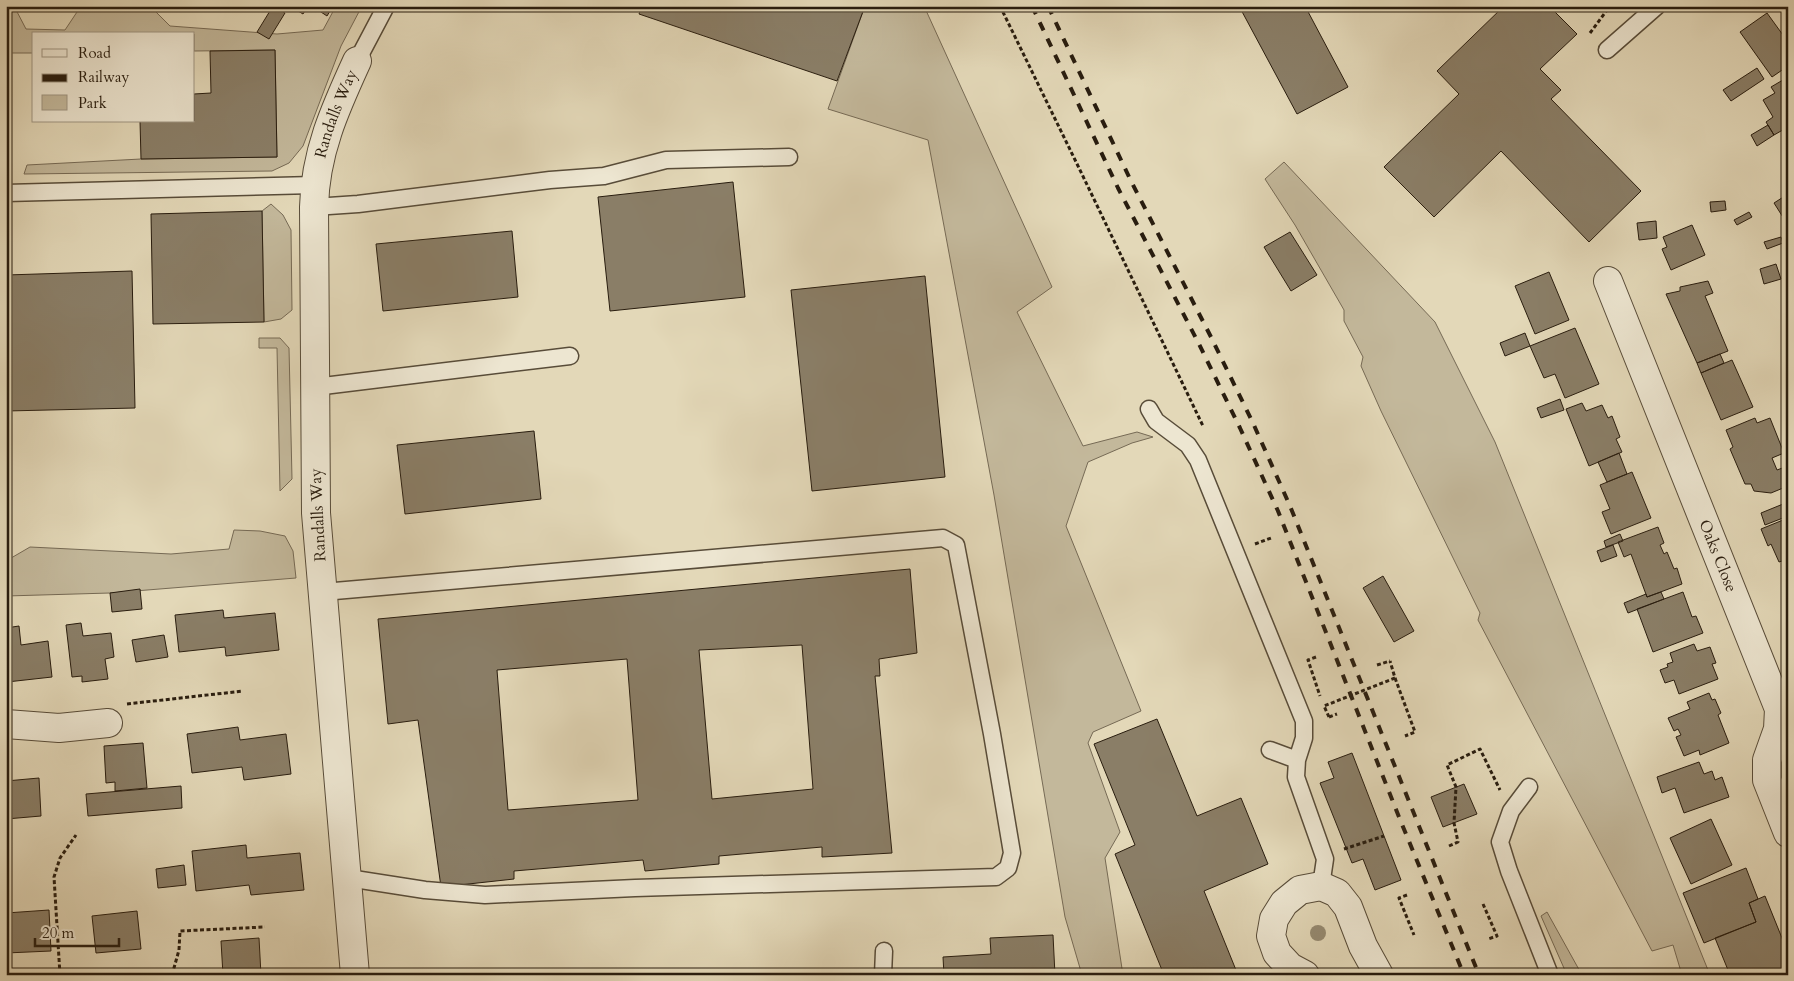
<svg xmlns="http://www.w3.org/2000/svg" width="1794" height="981" font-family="Cardo,serif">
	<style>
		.green { fill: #c3b89b; stroke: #766a55 }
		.building { fill: #8a7e67; stroke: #291d0f; fill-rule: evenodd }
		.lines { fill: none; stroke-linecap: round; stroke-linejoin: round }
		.lane-casing { stroke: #584c39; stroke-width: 19 }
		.street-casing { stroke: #584c39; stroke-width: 30 }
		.path { stroke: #291d0f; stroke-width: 3; stroke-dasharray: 4 2.5; stroke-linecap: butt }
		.lane { stroke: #ede6d1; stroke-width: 16 }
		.street { stroke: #ede6d1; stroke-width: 28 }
		.rail { stroke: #291d0f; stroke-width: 4; stroke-dasharray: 9 9; stroke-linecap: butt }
		.path-bridge { stroke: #291d0f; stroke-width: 3; stroke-dasharray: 4 2.5; stroke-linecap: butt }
		.tree { fill: #968b72 }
		.labels { text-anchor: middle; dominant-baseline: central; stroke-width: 4.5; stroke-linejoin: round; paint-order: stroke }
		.street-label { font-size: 16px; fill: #291d0f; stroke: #ede6d1 }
	</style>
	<rect width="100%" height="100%" fill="#e3d8b8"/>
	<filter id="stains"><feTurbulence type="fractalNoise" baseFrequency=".004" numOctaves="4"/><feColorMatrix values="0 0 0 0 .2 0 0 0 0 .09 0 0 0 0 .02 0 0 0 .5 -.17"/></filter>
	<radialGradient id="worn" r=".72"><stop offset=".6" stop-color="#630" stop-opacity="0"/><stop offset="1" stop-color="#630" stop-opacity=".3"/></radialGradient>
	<path class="green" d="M6,6H14L26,29L65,30L81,6H150L170,26L277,34L323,30L336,6H362L341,46L303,146L289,163L272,171L24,174L27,165L141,159L277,157L275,50L194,51V34H34V53H6Z
		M865,6H924L1052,287L1017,312L1083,446L1137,432L1153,437L1132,443L1088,462L1066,526L1141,711L1093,732L1088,743L1120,832L1105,858L1123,975H1082L1065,917L994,495L928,140L828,109Z
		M1284,162L1435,322L1495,442L1710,975H1682L1673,945L1652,951L1478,620L1480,613L1381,411L1361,366L1363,357L1344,321V310L1295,225L1265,179Z
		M271,204L283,215L291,230L292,310L281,319L264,322L262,211Z
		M259,338H280L289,348L292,479L280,491L277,348H259Z
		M234,530L260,531L285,536L293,551L296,578L110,593L6,596V561L30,547L171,554L229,549Z
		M1547,912L1582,975H1567L1541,916Z"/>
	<path class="building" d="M273,6L285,13L269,39L257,32Z
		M290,6H308L303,14Z
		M312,6H333L327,16Z
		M642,6H865L837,81L639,14Z
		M1239,6H1305L1348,87L1297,114Z
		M1504,6H1549L1577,34L1540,69L1561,90L1551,99L1641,191L1589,242L1501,151L1434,217L1384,167L1459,94L1437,71Z
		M1767,13L1788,42V66L1772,77L1740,32Z
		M275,50L277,157L141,159L140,121H194V94L211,93L210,51Z
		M1757,68L1764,79L1731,101L1723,90Z
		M1788,77V127L1774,135L1766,122L1773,117L1763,100L1775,93L1771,87Z
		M1768,125L1774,135L1757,146L1751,135Z
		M733,182L745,297L610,311L598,197Z
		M1788,194V221L1786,222L1774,203Z
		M1725,201L1726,210L1711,212L1710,202Z
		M262,211L264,322L153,324L151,214Z
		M1749,212L1752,217L1737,225L1734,220Z
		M1656,221L1657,238L1639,240L1637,223Z
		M1692,225L1705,255L1671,270L1662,249L1667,247L1663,237Z
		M512,231L518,297L383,311L376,244Z
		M1290,232L1317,275L1291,291L1264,247Z
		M1781,237L1783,243L1767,249L1764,242Z
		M1776,264L1781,279L1764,284L1760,269Z
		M132,271L135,408L6,411V275Z
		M1549,272L1569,320L1535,334L1515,286Z
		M925,276L945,477L812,491L791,290Z
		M1708,281L1713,293L1705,296L1728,351L1697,363L1666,294L1680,291V287Z
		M1575,328L1599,384L1565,398L1555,374L1544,378L1530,346Z
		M1525,333L1530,346L1505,356L1500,343Z
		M1720,354L1724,363L1701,373L1697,363Z
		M1732,360L1753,407L1721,420L1701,373Z
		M1560,399L1564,410L1541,418L1537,408Z
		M1582,403L1586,411L1602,405L1608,418L1612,416L1620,437L1616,439L1622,452L1589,466L1566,409Z
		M1755,418L1757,423L1770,418L1784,453L1772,458L1777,470L1785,467L1788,472V486L1771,493L1754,491L1751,484H1745L1730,449L1733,447L1726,430Z
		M534,431L541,499L405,514L397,445Z
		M1619,453L1627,474L1607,482L1598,462Z
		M1632,472L1651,518L1611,534L1602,512L1610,509L1600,485Z
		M1788,502V516L1765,525L1761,513Z
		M1788,518V559L1779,562L1771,544L1768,546L1761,529Z
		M1658,527L1664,543L1660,545L1664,554L1667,552L1674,569L1677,568L1682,584L1647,597L1631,554L1624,557L1618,542Z
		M1620,534L1623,541L1606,547L1604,541Z
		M1613,545L1617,556L1601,562L1597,551Z
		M910,569L917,653L879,659L880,676H875L892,853L822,857V847L719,856V864L645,871L643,860L514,871V879L441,887L418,720L388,724L378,619ZM802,645L813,789L712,799L699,650ZM627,659L638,800L508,810L497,670Z
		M1383,576L1414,631L1394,642L1363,588Z
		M140,589L142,609L112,612L110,593Z
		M1661,592L1664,599L1628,613L1624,603L1646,594L1647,597Z
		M1683,592L1692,617L1696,616L1703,633L1653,652L1637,609Z
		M223,610L224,618L275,613L279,650L226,656L225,647L179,652L175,615Z
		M81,623L83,636L111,633L114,657L105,659L108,679L82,682V676L72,677L66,625Z
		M19,626L21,645L48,641L52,677L7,682L6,628Z
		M164,635L168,657L136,662L132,640Z
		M1694,644L1697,651L1710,647L1716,663L1712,664L1718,679L1679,694L1674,680L1665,683L1660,670L1668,667L1667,664L1673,662L1670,653Z
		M1709,693L1712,700L1715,699L1721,713L1718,715L1729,743L1700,755L1699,750L1684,756L1676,737L1681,735L1678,729L1674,731L1668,718L1690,709L1687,702Z
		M1157,719L1197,816L1241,798L1268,864L1204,891L1238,975H1164L1115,854L1135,845L1094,744Z
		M238,727L240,740L286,734L291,774L244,780L242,767L192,773L187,734Z
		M143,743L147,788L115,791V782L106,783L104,746Z
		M1352,753L1401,880L1375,890L1363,859L1352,863L1320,783L1334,778L1328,762Z
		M1699,762L1704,774L1712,771L1715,780L1722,777L1729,797L1684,813L1675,788L1662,793L1657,777Z
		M39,778L41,816L6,819V781Z
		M1464,784L1477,814L1443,827L1431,797Z
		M181,786L182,808L88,816L86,794Z
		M1711,819L1732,865L1691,884L1670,838Z
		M246,845L247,858L300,853L304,890L251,895L249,885L196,891L192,851Z
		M184,865L186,885L158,888L156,869Z
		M1746,868L1758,899L1749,903L1756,922L1704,943L1683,893Z
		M1765,896L1784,943L1788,941V975H1730L1715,938L1756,922L1749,903Z
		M49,910L51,951L6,953V913Z
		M137,911L141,949L96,953L92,916Z
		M1053,935L1055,975H944L943,957L991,954L990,938Z
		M259,938L261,975H223L221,941Z"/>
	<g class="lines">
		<defs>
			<path id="lane" d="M1607,50L1657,6
				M357,61L386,6
				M6,193L314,185
				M314,207L358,204L550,180L604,176L666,160L789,157
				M315,387L570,356
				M1149,409L1156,421L1188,445L1198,460L1304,721V738L1297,760L1296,777L1325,859L1321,886
				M323,592L943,538L956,545L992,734L1012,853L1008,868L996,877L635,888L485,895L425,890L348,878
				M1270,750L1297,760
				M1529,787L1511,811L1500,842L1509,871L1550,975
				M883,975L884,951"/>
			<g id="street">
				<path id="s1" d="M1608,281L1779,709L1778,729L1767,760V780L1788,833"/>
				<path d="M6,724L59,728L108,723"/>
				<path id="s2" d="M355,975L316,513L314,207C315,153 335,109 357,61"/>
				<path d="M1305,975L1290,967L1277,953L1271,936L1274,919L1284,903L1300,890L1321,886L1337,893L1348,907L1363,946L1379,975"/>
			</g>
		</defs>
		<use href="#lane" class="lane-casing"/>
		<use href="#street" class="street-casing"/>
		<path class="path" d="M1000,6L1079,168L1203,426
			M1590,33L1610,6
			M1255,544L1271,538
			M1316,657L1308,660L1320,696
			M1377,665L1390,661
			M1395,678L1415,732L1405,736
			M127,704L243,691
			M1329,717L1337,714
			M1449,846L1458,842L1454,823L1456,787L1447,765L1480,749L1500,790
			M1344,849L1384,836
			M1407,895L1399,898L1414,935
			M1483,904L1497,936L1488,939
			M60,975L54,877L60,858L76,835
			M172,975L179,950L180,931L265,927"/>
		<use href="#lane" class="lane"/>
		<use href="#street" class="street"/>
		<path class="rail" d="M1032,6L1118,188L1199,344L1240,428L1278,511L1399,817L1464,975
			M1048,6L1131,181L1211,337L1253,423L1290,506L1479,975"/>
		<path class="path-bridge" d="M1329,717L1324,706L1395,678L1390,661"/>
	</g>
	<circle class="tree" cx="1318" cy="933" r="8"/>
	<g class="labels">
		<g class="street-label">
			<text stroke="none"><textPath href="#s2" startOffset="866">Randalls Way</textPath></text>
			<text transform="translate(318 515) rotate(-93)">Randalls Way</text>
			<text stroke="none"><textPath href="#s1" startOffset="296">Oaks Close</textPath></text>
		</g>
	</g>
	<rect width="1794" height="981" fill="none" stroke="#e3d8b8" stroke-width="25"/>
	<rect x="8" y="8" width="1779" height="966" fill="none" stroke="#291d0f" stroke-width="2.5"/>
	<rect x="12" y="12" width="1769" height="956" fill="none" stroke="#291d0f"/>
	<rect x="32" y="32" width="162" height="90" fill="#ede6d1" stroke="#9f9683"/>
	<rect x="42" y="49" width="25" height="8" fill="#ede6d1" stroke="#9f9683"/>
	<text x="78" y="58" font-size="15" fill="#291d0f">Road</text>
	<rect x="42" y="74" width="25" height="8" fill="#291d0f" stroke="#9f9683"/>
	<text x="78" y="82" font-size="15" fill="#291d0f">Railway</text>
	<rect x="42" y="95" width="25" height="15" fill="#c3b89b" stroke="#9f9683"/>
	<text x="78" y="108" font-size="15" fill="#291d0f">Park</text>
	<path d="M35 938v8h84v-8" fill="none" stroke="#291d0f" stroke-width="2.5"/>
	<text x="42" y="938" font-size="15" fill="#291d0f" stroke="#ede6d1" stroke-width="4" paint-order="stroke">20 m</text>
	<rect width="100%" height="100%" filter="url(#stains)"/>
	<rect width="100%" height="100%" fill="url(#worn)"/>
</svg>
